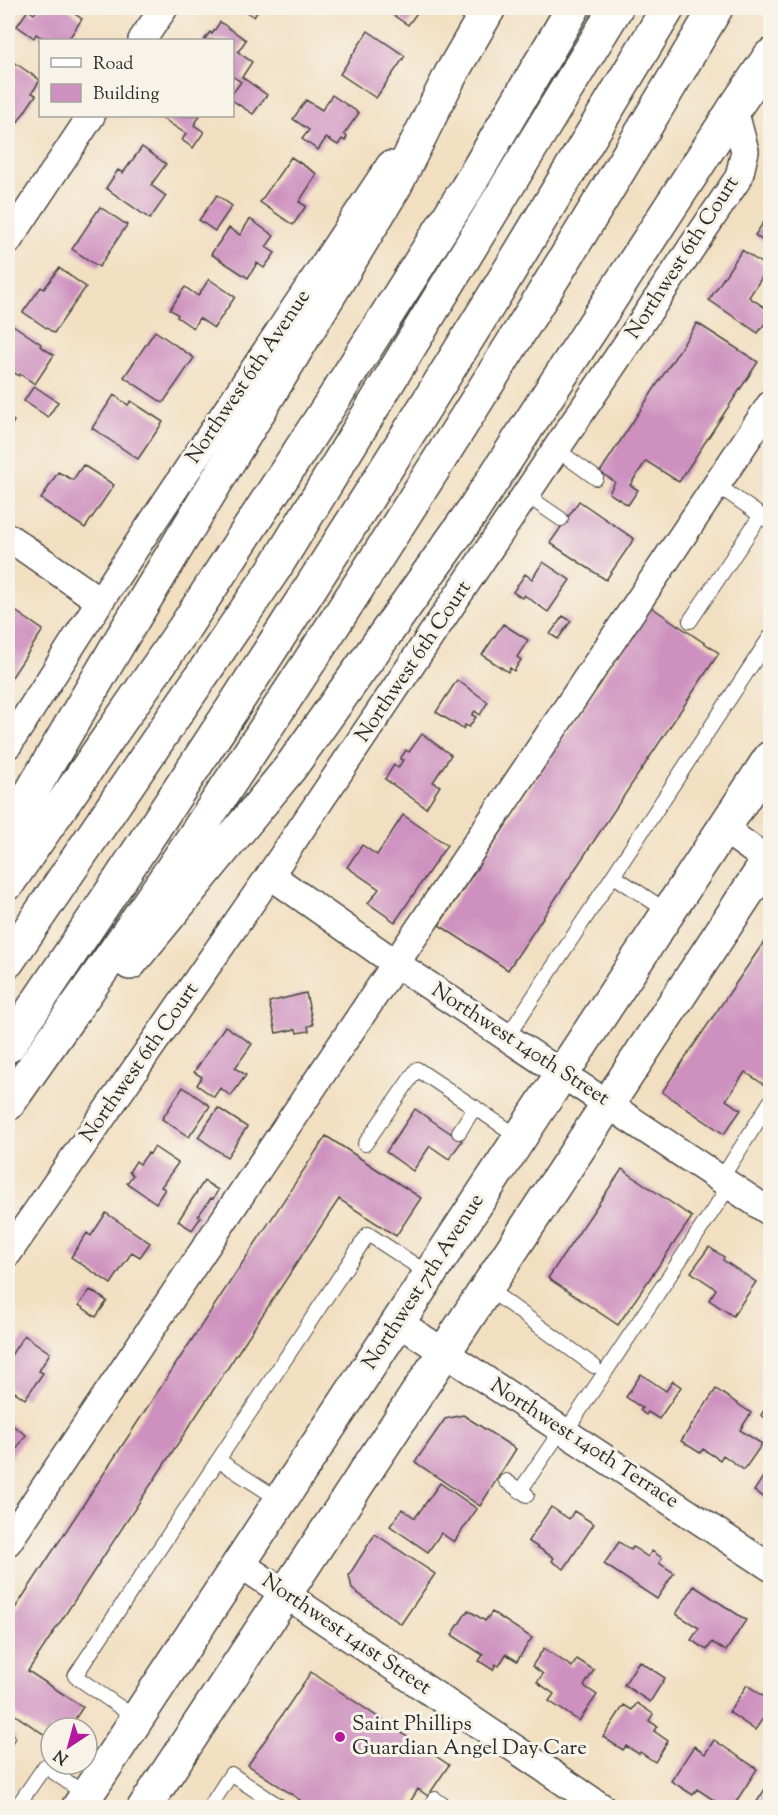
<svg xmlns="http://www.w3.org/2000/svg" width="778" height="1815" font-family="'Sorts Mill Goudy',serif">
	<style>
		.building { fill: #cd90bf }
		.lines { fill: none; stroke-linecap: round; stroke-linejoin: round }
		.service-casing { stroke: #494642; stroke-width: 16 }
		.minor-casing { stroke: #494642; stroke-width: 30 }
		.secondary-casing { stroke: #494642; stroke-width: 36 }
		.primary-casing { stroke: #494642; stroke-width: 36 }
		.motorway-casing { stroke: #494642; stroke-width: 36 }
		.service { stroke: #fff; stroke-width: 14 }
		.minor { stroke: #fff; stroke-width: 27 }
		.secondary { stroke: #fff; stroke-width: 33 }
		.primary { stroke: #fff; stroke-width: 33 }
		.motorway { stroke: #fff; stroke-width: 33 }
		.poi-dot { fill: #b5179e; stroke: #f7f3e8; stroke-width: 2 }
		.labels { text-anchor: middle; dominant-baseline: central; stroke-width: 6; stroke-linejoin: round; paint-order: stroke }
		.street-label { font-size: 21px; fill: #2b2b2b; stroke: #f7f3e8 }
		.poi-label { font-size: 21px; fill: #2b2b2b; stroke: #f7f3e8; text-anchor: start }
	</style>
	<rect width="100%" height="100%" fill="#f7f3e8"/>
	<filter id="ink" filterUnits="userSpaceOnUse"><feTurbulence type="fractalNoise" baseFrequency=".0167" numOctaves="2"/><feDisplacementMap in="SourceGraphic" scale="12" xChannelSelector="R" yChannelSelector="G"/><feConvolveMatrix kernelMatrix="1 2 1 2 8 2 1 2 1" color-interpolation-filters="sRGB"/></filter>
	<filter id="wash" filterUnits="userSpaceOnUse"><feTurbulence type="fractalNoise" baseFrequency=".008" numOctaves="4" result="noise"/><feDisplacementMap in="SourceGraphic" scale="24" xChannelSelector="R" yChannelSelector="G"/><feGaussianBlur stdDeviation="1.35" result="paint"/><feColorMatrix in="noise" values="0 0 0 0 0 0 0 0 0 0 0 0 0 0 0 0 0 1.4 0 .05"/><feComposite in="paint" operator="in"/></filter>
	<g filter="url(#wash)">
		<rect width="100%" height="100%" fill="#f2dfc1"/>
		<g id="blocks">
			<path class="building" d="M38,8H66L82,19L68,40H46L36,34L34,38L17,26L28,10L34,14Z
				M240,8H260L254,17Z
				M393,8H416L419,10L408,25L390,13Z
				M220,22L246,40L238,52L252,62L242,77L267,95L253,114L232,100V94L241,82L232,76V40H204L210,32L212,34Z
				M368,31L405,56L376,98L340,74Z
				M15,63L40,80L32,93L36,95L13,129L8,125V74Z
				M332,95L359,113L344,134L347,136L345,141L342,139L338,145L326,138L318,150L302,139L309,130L293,119L306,100L322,110Z
				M159,116H200L194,125L204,132L193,148L182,140L186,134Z
				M142,147L166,164L151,185L166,196L150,219L106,188L118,170L123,173Z
				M291,157L317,174L299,202L306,206L293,225L260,202Z
				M217,195L232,206L215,231L199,220Z
				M100,207L127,225L99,267L72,249Z
				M770,213V246L755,235Z
				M250,219L274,236L266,247L275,253L264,268L257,263L248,278L211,254L229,228L240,235Z
				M742,250L768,268L749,297L770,311V316L758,333L709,300Z
				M59,268L86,287L54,333L23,312L41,287L44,289Z
				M209,279L235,297L214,328L199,318L193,328L177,317L178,315L170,309L185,287L198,296Z
				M697,323L758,362L679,482L646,461L630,485L638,490L628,505L609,493L615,482L600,472Z
				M13,325L41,344L40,346L54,355L35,384L20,374L19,376L8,369V334Z
				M155,331L194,358L163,403L124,377Z
				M34,386L58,402L48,417L24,401Z
				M114,395L128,405L131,401L163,422L138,459L92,428Z
				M8,417L14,421L8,432Z
				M83,465L114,485L85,528L41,499L58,472L73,480Z
				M579,501L634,539L606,580L550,543Z
				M543,562L570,580L548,612L524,595L522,598L513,592L525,574L532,579Z
				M8,606L43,630L8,683Z
				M651,607L719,653L508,970L439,925Z
				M563,616L571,621L558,639L550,634Z
				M503,624L528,640L517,657L521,660L514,671L510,668L508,672L482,655Z
				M457,680L488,702L480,715L475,711L472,715L476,717L469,727L465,725L463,729L436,712Z
				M422,734L451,755L433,782L440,786L426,808L385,779L394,765L398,768L403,760L400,759L406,750L409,752Z
				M403,815L447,845L395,922L368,903L379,889L347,867L362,845L377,855Z
				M770,933V1079L766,1086L745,1072L726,1100L741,1110L724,1134L662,1092Z
				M306,993L313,1025L308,1026L309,1031L297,1033L296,1029L276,1033L269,1002Z
				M225,1026L252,1044L235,1068L246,1075L231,1096L220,1088L214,1097L197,1085L202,1077L194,1072Z
				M183,1087L210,1106L189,1137L162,1119Z
				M218,1108L247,1127L227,1157L198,1137Z
				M415,1109L462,1141L449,1159L430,1146L413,1171L386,1152Z
				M326,1136L421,1198L396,1236L339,1199L28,1671L83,1707L69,1728H51V1739L8,1710V1619Z
				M154,1147L178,1163L161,1187L165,1189L156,1203L127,1183L133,1175L129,1172L136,1161L140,1164L148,1153L150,1154Z
				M622,1169L692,1217L618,1325L548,1278Z
				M204,1181L218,1190L213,1199L211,1198L198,1216L201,1217L192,1230L178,1221Z
				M106,1213L150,1243L140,1257L132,1252L111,1284L71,1257L87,1233L91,1236Z
				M709,1247L724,1257L723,1260L756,1282L733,1316L709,1300L716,1289L691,1272Z
				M90,1290L107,1301L96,1317L79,1305Z
				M24,1335L50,1353L39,1371L43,1373L25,1399L8,1387V1360Z
				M641,1374L666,1391L673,1381L681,1387L659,1419L648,1412L646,1415L640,1410L642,1408L626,1397Z
				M716,1389L751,1413L740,1430L762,1444L744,1470L723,1455L720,1460L703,1449L700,1453L681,1441Z
				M770,1401V1421L761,1415Z
				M463,1415L516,1449L480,1506L415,1462L445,1419Z
				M8,1422L26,1435L8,1462Z
				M770,1466V1501L754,1491Z
				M440,1483L477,1509L454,1542L441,1533L428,1552L390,1526L402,1509L415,1518Z
				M551,1507L569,1519L574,1511L594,1524L564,1569L552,1561L554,1558L528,1541Z
				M375,1534L435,1574L401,1624L352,1589L349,1575Z
				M619,1542L631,1550L633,1547L648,1557L652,1551L662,1558L659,1563L674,1573L657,1599L604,1564Z
				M694,1586L746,1620L726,1651L712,1642L707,1650L691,1640L699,1628L676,1614Z
				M468,1610L485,1621L492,1612L532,1638L517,1661L506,1654L499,1666L496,1664L493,1670L479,1661L483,1655L452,1635Z
				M544,1648L572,1667L577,1659L594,1670L584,1686L597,1695L579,1721L549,1701L554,1694L537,1682L543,1674L532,1666Z
				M639,1661L665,1678L650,1702L624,1685Z
				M311,1672L449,1765L428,1796L418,1789L410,1802L418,1808H312L248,1765Z
				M747,1685L770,1701V1708L755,1730L729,1712Z
				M637,1703L653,1714L649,1721L657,1726L654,1731L668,1741L655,1762L640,1752L639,1754L626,1746L623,1750L603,1737L624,1705L632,1710Z
				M8,1731L16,1737L8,1749Z
				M714,1740L757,1769L732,1808H726L697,1789L693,1795L671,1781L694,1746L705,1754Z
				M765,1789L770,1792V1808H753Z"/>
		</g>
	</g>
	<g filter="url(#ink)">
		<use href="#blocks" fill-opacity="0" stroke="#494642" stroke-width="1.5"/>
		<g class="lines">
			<defs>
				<path id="service" d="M556,449L596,478
					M717,485L770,522
					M526,495L561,519
					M690,621L761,515
					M614,876L668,912
					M507,1037L770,637
					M459,1132L475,1107
					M365,1144L417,1069L519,1137
					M721,1179L770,1102
					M487,1288L594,1366
					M566,1431L730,1185
					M218,1460L280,1500
					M506,1481L527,1495
					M520,1491L562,1429
					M137,1719L75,1676L368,1234L429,1274
					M16,1808L45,1766L86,1795
					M209,1808L231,1774L282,1808
					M429,1808L435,1799L448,1808"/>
				<path id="minor" d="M142,40L164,8
					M8,241L91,116
					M8,537L100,601
					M8,745L100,601L390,165
					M724,829L770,862
					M270,875L395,963L770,1212
					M8,1253L270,875L739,177L745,151L734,109
					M398,1322L770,1567
					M8,1542L770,405
					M239,1563L603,1808"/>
				<path id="secondary" d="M451,74L489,8
					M734,109L770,56"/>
				<path id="primary" d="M78,1808L770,758
					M144,1808L770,858"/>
				<path id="motorway" d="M8,832L120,641L395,186L451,74
					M8,883L183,630L331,403L467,188L573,8
					M8,961L276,566L616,8
					M130,963L290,768L472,512L734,109
					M8,1046C178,796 343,541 502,283C558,191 613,99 668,8
					M8,1104C70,1015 134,926 195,835C376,564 551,288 716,8"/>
			</defs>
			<use href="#service" class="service-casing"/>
			<use href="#minor" class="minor-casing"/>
			<use href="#secondary" class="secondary-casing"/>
			<use href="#primary" class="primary-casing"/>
			<use href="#motorway" class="motorway-casing"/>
			<use href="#service" class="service"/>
			<use href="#minor" class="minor"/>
			<use href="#secondary" class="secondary"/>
			<use href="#primary" class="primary"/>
			<use href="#motorway" class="motorway"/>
		</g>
	</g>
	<circle class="poi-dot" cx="340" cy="1737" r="6"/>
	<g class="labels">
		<g class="street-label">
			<text transform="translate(683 258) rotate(-57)">Northwest 6th Court</text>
			<text transform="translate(249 377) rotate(-56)">Northwest 6th Avenue</text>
			<text transform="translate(414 662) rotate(-56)">Northwest 6th Court</text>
			<text transform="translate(520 1045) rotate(33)">Northwest 140th Street</text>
			<text transform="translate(140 1063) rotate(-55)">Northwest 6th Court</text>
			<text transform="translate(424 1282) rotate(-57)">Northwest 7th Avenue</text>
			<text transform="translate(584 1444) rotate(33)">Northwest 140th Terrace</text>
			<text transform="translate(346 1635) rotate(34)">Northwest 141st Street</text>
		</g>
		<g class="poi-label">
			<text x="352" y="1725">Saint Phillips<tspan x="352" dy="24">Guardian Angel Day Care</tspan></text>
		</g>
	</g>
	<rect width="778" height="1815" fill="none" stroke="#f7f3e8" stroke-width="30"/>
	<rect x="39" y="39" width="195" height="78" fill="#f7f3e8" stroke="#a5a39c" stroke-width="1.5"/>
	<rect x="51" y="58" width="30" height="9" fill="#ffffff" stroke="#a5a39c" stroke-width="1.5"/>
	<text x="93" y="69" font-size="18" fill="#2b2b2b">Road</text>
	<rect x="51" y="84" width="30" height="18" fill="#cd90bf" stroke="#a5a39c" stroke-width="1.5"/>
	<text x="93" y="99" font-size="18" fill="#2b2b2b">Building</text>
	<g transform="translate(69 1746) rotate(216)"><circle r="28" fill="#f7f3e8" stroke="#a5a39c" stroke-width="1.5"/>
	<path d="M0-4.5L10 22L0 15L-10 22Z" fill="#b5179e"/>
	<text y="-9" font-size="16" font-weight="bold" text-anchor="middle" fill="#2b2b2b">N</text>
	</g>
</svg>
